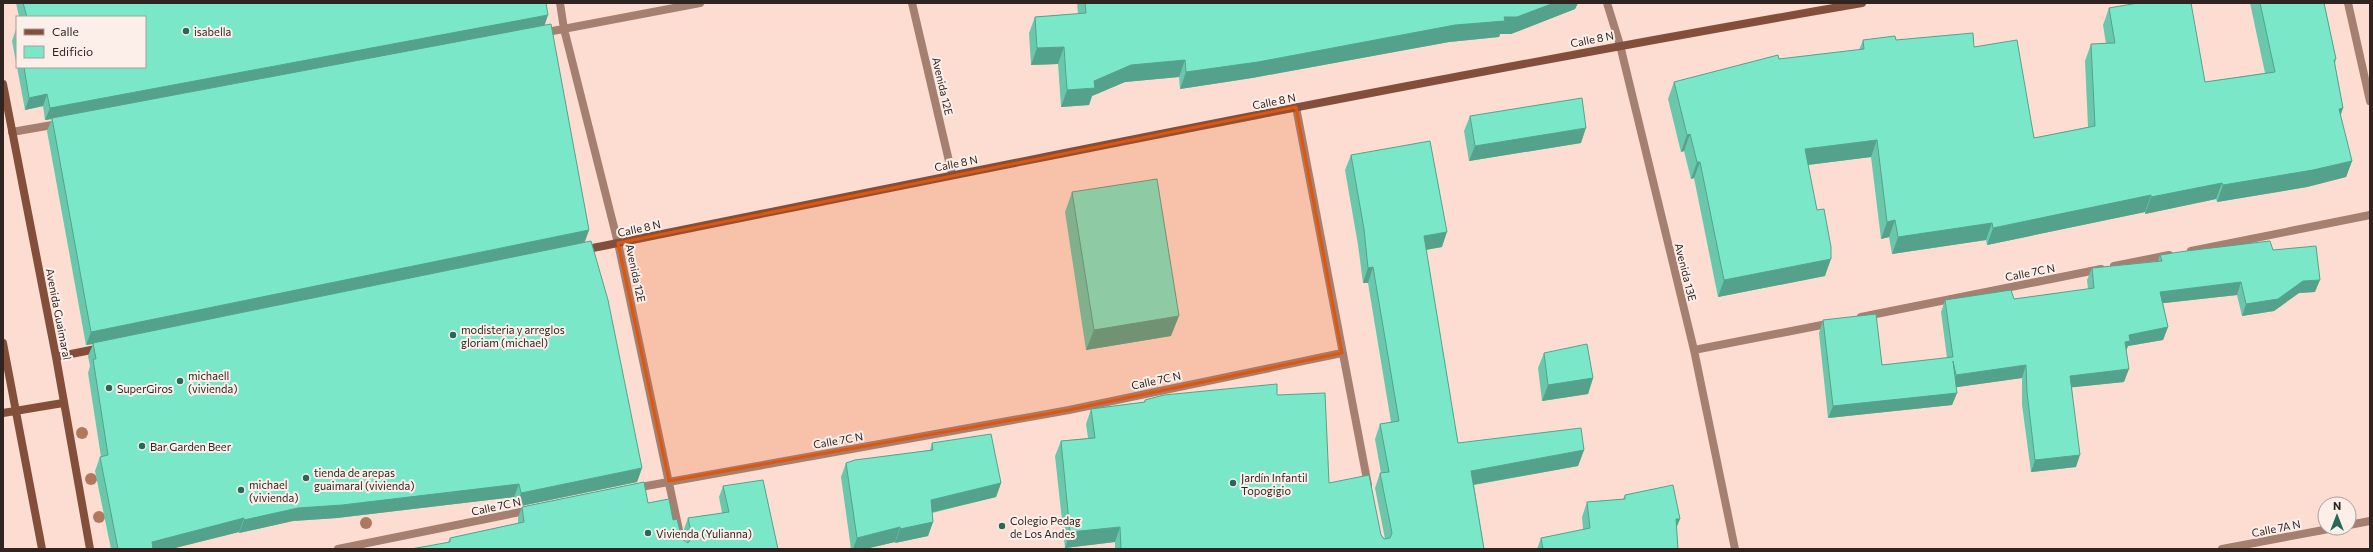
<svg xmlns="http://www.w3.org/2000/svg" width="2373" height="552" font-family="Commissioner,sans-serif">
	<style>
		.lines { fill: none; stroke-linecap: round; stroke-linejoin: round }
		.street { stroke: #a58071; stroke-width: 8 }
		.secondary { stroke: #834f3b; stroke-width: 8 }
		.tree { fill: #b0795e }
		.wall { fill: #69c8ac }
		.shaded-wall { fill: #55a28c }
		.building { fill: #7ae8c8; stroke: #55a28c }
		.marked { fill: #df560d; fill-opacity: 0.2; stroke: #df560d; stroke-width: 3; stroke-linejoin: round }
		.poi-dot { fill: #286857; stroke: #fcefea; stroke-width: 1.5 }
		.labels { text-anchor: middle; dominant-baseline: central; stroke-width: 4; stroke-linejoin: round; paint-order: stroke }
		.poi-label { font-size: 11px; fill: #302420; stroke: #fcefea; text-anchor: start }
		.street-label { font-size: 11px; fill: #302420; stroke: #fcefea }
	</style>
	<rect width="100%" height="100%" fill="#fdddd1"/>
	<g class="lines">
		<path class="street" d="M560,3L564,29L618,243L683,549
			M912,3L952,174
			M1607,3L1620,45L1694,350L1735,549
			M2348,3L2370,101
			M542,33L700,3
			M1296,107L1368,485
			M12,132L58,124
			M2191,251L2370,215
			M2114,266L2169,255
			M1861,317L2101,269
			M1694,350L1832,323
			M635,488L1069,410L1342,353
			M2349,525L2370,521
			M338,549L530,510
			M2222,549L2334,528"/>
		<path class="secondary" d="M3,84L56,357L90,549
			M583,250C1008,164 1434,77 1862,3
			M3,343L42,549
			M56,357L101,348
			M3,413L63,403"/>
	</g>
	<g class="tree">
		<circle cx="82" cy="433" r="6"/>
		<circle cx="91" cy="479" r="6"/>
		<circle cx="99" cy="517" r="6"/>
		<circle cx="366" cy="523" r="6"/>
	</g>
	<path class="wall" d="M16,3H546L544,25L589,230L585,242L642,468L637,482L516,507L514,497L337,518L293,521L239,533V532L171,549H111L95,471L100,457H101L88,373L90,366L88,356L93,344L86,345L47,131L52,119L45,120L43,106L25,110L17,67H145V17H19Z
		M1077,3H1578L1575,9L1511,34H1500L1499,37L1449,42L1252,78L1180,89L1179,77L1125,82L1092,96L1089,105L1061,107L1058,64L1031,65L1029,33L1035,17L1078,14Z
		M2250,3H2324L2336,59L2335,64L2343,108L2340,117L2352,161L2346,177L2307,187L2217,202L2216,199L2145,214V212L1987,245L1986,240L1892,254L1889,237L1881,239L1871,157L1808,165L1825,276L1718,297L1694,178L1691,179L1684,151L1681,152L1668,99L1674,82L1859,50L1863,40H1896L1974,47L2034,138L2088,127L2085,61L2091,44H2106L2103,25L2109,8L2205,82L2265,73Z
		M16,29H17V67L12,41Z
		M1470,116L1581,143L1469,161L1464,131Z
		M1351,155L1442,247L1426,250L1458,443L1584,450L1578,466L1474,485L1484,549H1115V542L1065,548L1055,456L1061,441L1088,438L1086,424L1091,409L1144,402L1145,400L1277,395L1329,483L1385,539L1375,488L1380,473H1381L1375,439L1380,424L1391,422L1368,283H1363L1358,245L1345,170Z
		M1072,192L1171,336L1086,350L1065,212Z
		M2273,250L2315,292L2299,293L2274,311L2242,316L2237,295L2163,303L2168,327L2163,340L2128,346L2126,351L2124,382L2072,387L2076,467L2031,472L2022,405V378L1956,387L1957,393L1952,405L1828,418L1819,333L1823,320L1882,365L1947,358L1941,312L1945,300L2014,299L2088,289L2087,280L2092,268L2158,261L2160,255Z
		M1544,353L1593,378L1588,394L1542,401L1538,368Z
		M932,443L1001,483L996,497L932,513L933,522L928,536L895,543V542L865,549H851L841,477L846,463L930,450Z
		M723,486L778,549L448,542L450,538L518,523V518L522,507L648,503L673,520L682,539L687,543L684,529L688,518L722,513L719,497Z
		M1625,495L1676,527L1678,549H1537L1541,538L1583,530L1582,517L1587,502L1623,499Z"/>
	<path class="shaded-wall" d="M1554,3H1578L1575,9L1511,34H1500L1499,37L1449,42L1252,78L1180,89L1186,72L1455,25L1504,17Z
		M548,15L544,27L52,118V119L45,120L50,108Z
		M1064,47L1058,64L1031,65L1037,48Z
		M1185,60L1179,77L1125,82L1092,96L1089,105L1061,107L1067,90L1094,81L1131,65Z
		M47,94L43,106L25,110L29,98Z
		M2343,108L2337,125L2339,109Z
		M1586,128L1581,143L1469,161L1475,146Z
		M1690,134L1684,151L1681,152L1687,135Z
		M1877,140L1871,157L1799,166L1805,149Z
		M2352,161L2346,177L2307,187L2217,202L2223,185Z
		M1697,162H1700L1694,178L1691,179Z
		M2222,183L2216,199L2145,214L2151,197Z
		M2151,195L2145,212L1987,245L1993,228Z
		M1895,220L1889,237L1881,239L1887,222Z
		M1992,223L1986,240L1892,254L1898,237Z
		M589,230L584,243L93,343V344L86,345L91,332Z
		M1447,232L1442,247L1418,251L1424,236Z
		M1831,259L1825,276L1718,297L1724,280Z
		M1373,267L1368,283H1363L1368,268Z
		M2320,280L2315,292L2299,293L2274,311L2242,316L2246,304L2303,281Z
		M2241,282L2237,295L2156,304L2160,292Z
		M1179,316L1171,336L1086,350L1094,330Z
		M2168,327L2163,340L2128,346L2125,353V342L2129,335Z
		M2026,365L2022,378L1951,388L1956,375Z
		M2129,369L2124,382L2066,388L2070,376Z
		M1593,378L1588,394L1542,401L1548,385Z
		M1957,393L1952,405L1828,418L1833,406Z
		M1584,450L1578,466L1466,486L1471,471Z
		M2080,455L2076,467L2031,472L2035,460Z
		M642,468L637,482L516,507L521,493Z
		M1001,483L996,497L925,514L931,500Z
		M519,484L514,497L337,518L293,521L239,533L244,520L298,508Z
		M244,518L239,532L171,549H149L152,542Z
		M1676,519H1680L1674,534Z
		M933,522L928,536L895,543L900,529Z
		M900,527L895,542L865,549H853L857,538Z
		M1120,527L1115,542L1065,548L1070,532Z"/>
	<path class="building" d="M23,3H546L548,15L50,108L47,94L29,98L24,67H145V17H27Z
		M1085,3H1554L1517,17H1504L1505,21L1455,25L1258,62L1186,72L1185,60L1131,65L1094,81L1095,88L1067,90L1064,47L1037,48L1035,17L1086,13Z
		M2138,3H2191L2205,82L2275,72L2260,3H2324L2336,59L2334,60L2343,108L2339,109L2352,161L2313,170L2223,185L2222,183L2151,197V195L1993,228L1992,223L1898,237L1895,220L1887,222L1877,140L1805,149L1817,210L1824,209L1831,247V259L1724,280L1700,162H1697L1690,134L1687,135L1674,82L1778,55L1779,59L1864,49L1863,40L1895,36L1896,40L1973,33L1974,47L2017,40L2034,138L2095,126L2091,44L2115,43L2109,8Z
		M551,24L589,230L91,332L52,118Z
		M1582,98L1586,128L1475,146L1470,116Z
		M1430,141L1447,232L1424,236L1458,443L1581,428L1584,450L1471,471L1484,549H1121L1120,527L1070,532L1061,441L1095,438L1091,409L1145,402V400L1164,395L1277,384V395L1325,393L1329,483L1369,475L1381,535L1384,539L1390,538L1392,533L1380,473L1389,472L1380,424L1399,421L1373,267L1368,268L1364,229L1351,155Z
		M1157,179L1179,316L1094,330L1072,192Z
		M591,241L608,300L642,468L521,493L519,484L342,505L298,508L244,520V518L152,542L153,549H118L100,457L108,455L93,359H96L93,343Z
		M2270,241L2273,250L2316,246L2320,280L2303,281L2278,299L2246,304L2241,282L2160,292L2168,327L2129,335L2130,341L2125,342L2129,369L2070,376L2080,455L2035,460L2027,392L2026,365L1956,375L1953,361L1957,393L1833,406L1823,320L1876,314L1882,365L1953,357L1945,300L2011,290L2014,299L2094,288L2092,268L2162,261L2160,255L2186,251Z
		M1587,344L1593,378L1548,385L1544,353Z
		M991,434L1001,483L931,500L933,522L900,529V527L857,538L846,463L855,460L933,450L932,443Z
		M763,480L778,549H411L450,542V538L524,522L522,507L644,482L648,503L669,499L673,520L677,519L682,539L688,543L692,537L688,518L729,512L723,486Z
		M1673,485L1680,519H1676L1678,549H1543L1541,538L1590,528L1587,502L1625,499V495Z"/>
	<path class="marked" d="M1296,107L1342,353L1069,410L669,481L618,243Z"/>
	<g class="poi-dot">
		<circle cx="186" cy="31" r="4"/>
		<circle cx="453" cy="335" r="4"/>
		<circle cx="180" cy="381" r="4"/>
		<circle cx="109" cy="388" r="4"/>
		<circle cx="142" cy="446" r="4"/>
		<circle cx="306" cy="478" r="4"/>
		<circle cx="1233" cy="483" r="4"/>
		<circle cx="241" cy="490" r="4"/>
		<circle cx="1002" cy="526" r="4"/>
		<circle cx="648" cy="533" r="4"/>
	</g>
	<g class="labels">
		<g class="poi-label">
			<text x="194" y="31">isabella</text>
			<text x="461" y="329">modisteria y arreglos<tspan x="461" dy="13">gloriam (michael)</tspan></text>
			<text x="188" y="375">michaell<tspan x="188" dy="13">(vivienda)</tspan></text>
			<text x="117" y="388">SuperGiros</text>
			<text x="150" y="446">Bar Garden Beer</text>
			<text x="314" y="472">tienda de arepas<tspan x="314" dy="13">guaimaral (vivienda)</tspan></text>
			<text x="1241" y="477">Jardín Infantil<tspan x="1241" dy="13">Topogigio</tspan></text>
			<text x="249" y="484">michael<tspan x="249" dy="13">(vivienda)</tspan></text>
			<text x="1010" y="520">Colegio Pedag<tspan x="1010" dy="13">de Los Andes</tspan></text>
			<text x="656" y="533">Vivienda (Yulianna)</text>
		</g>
		<g class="street-label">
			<text transform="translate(1592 39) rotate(-11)">Calle 8 N</text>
			<text transform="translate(943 86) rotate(77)">Avenida 12E</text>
			<text transform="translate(1274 101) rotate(-11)">Calle 8 N</text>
			<text transform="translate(956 163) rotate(-11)">Calle 8 N</text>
			<text transform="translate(639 228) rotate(-12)">Calle 8 N</text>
			<text transform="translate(1686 272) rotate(76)">Avenida 13E</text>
			<text transform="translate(2030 272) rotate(-11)">Calle 7C N</text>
			<text transform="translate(636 273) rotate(78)">Avenida 12E</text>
			<text transform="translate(59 314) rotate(79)">Avenida Guaimaral</text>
			<text transform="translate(1156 380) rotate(-12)">Calle 7C N</text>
			<text transform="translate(838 440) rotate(-10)">Calle 7C N</text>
			<text transform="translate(496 506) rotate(-12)">Calle 7C N</text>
			<text transform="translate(2276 528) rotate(-11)">Calle 7A N</text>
		</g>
	</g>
	<rect width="2373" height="552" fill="none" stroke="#302420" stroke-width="8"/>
	<rect x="16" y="16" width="130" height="52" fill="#fcefea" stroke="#aa9e99"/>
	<rect x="24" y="29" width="20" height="6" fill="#834f3b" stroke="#aa9e99"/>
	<text x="52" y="36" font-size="12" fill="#302420">Calle</text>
	<rect x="24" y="46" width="20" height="12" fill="#7ae8c8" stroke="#aa9e99"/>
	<text x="52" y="56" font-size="12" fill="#302420">Edificio</text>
	<g transform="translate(2337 516)"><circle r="19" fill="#fcefea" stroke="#aa9e99"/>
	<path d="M0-3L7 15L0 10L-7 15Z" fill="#286857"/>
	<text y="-6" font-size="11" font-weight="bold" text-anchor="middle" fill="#302420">N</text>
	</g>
</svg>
